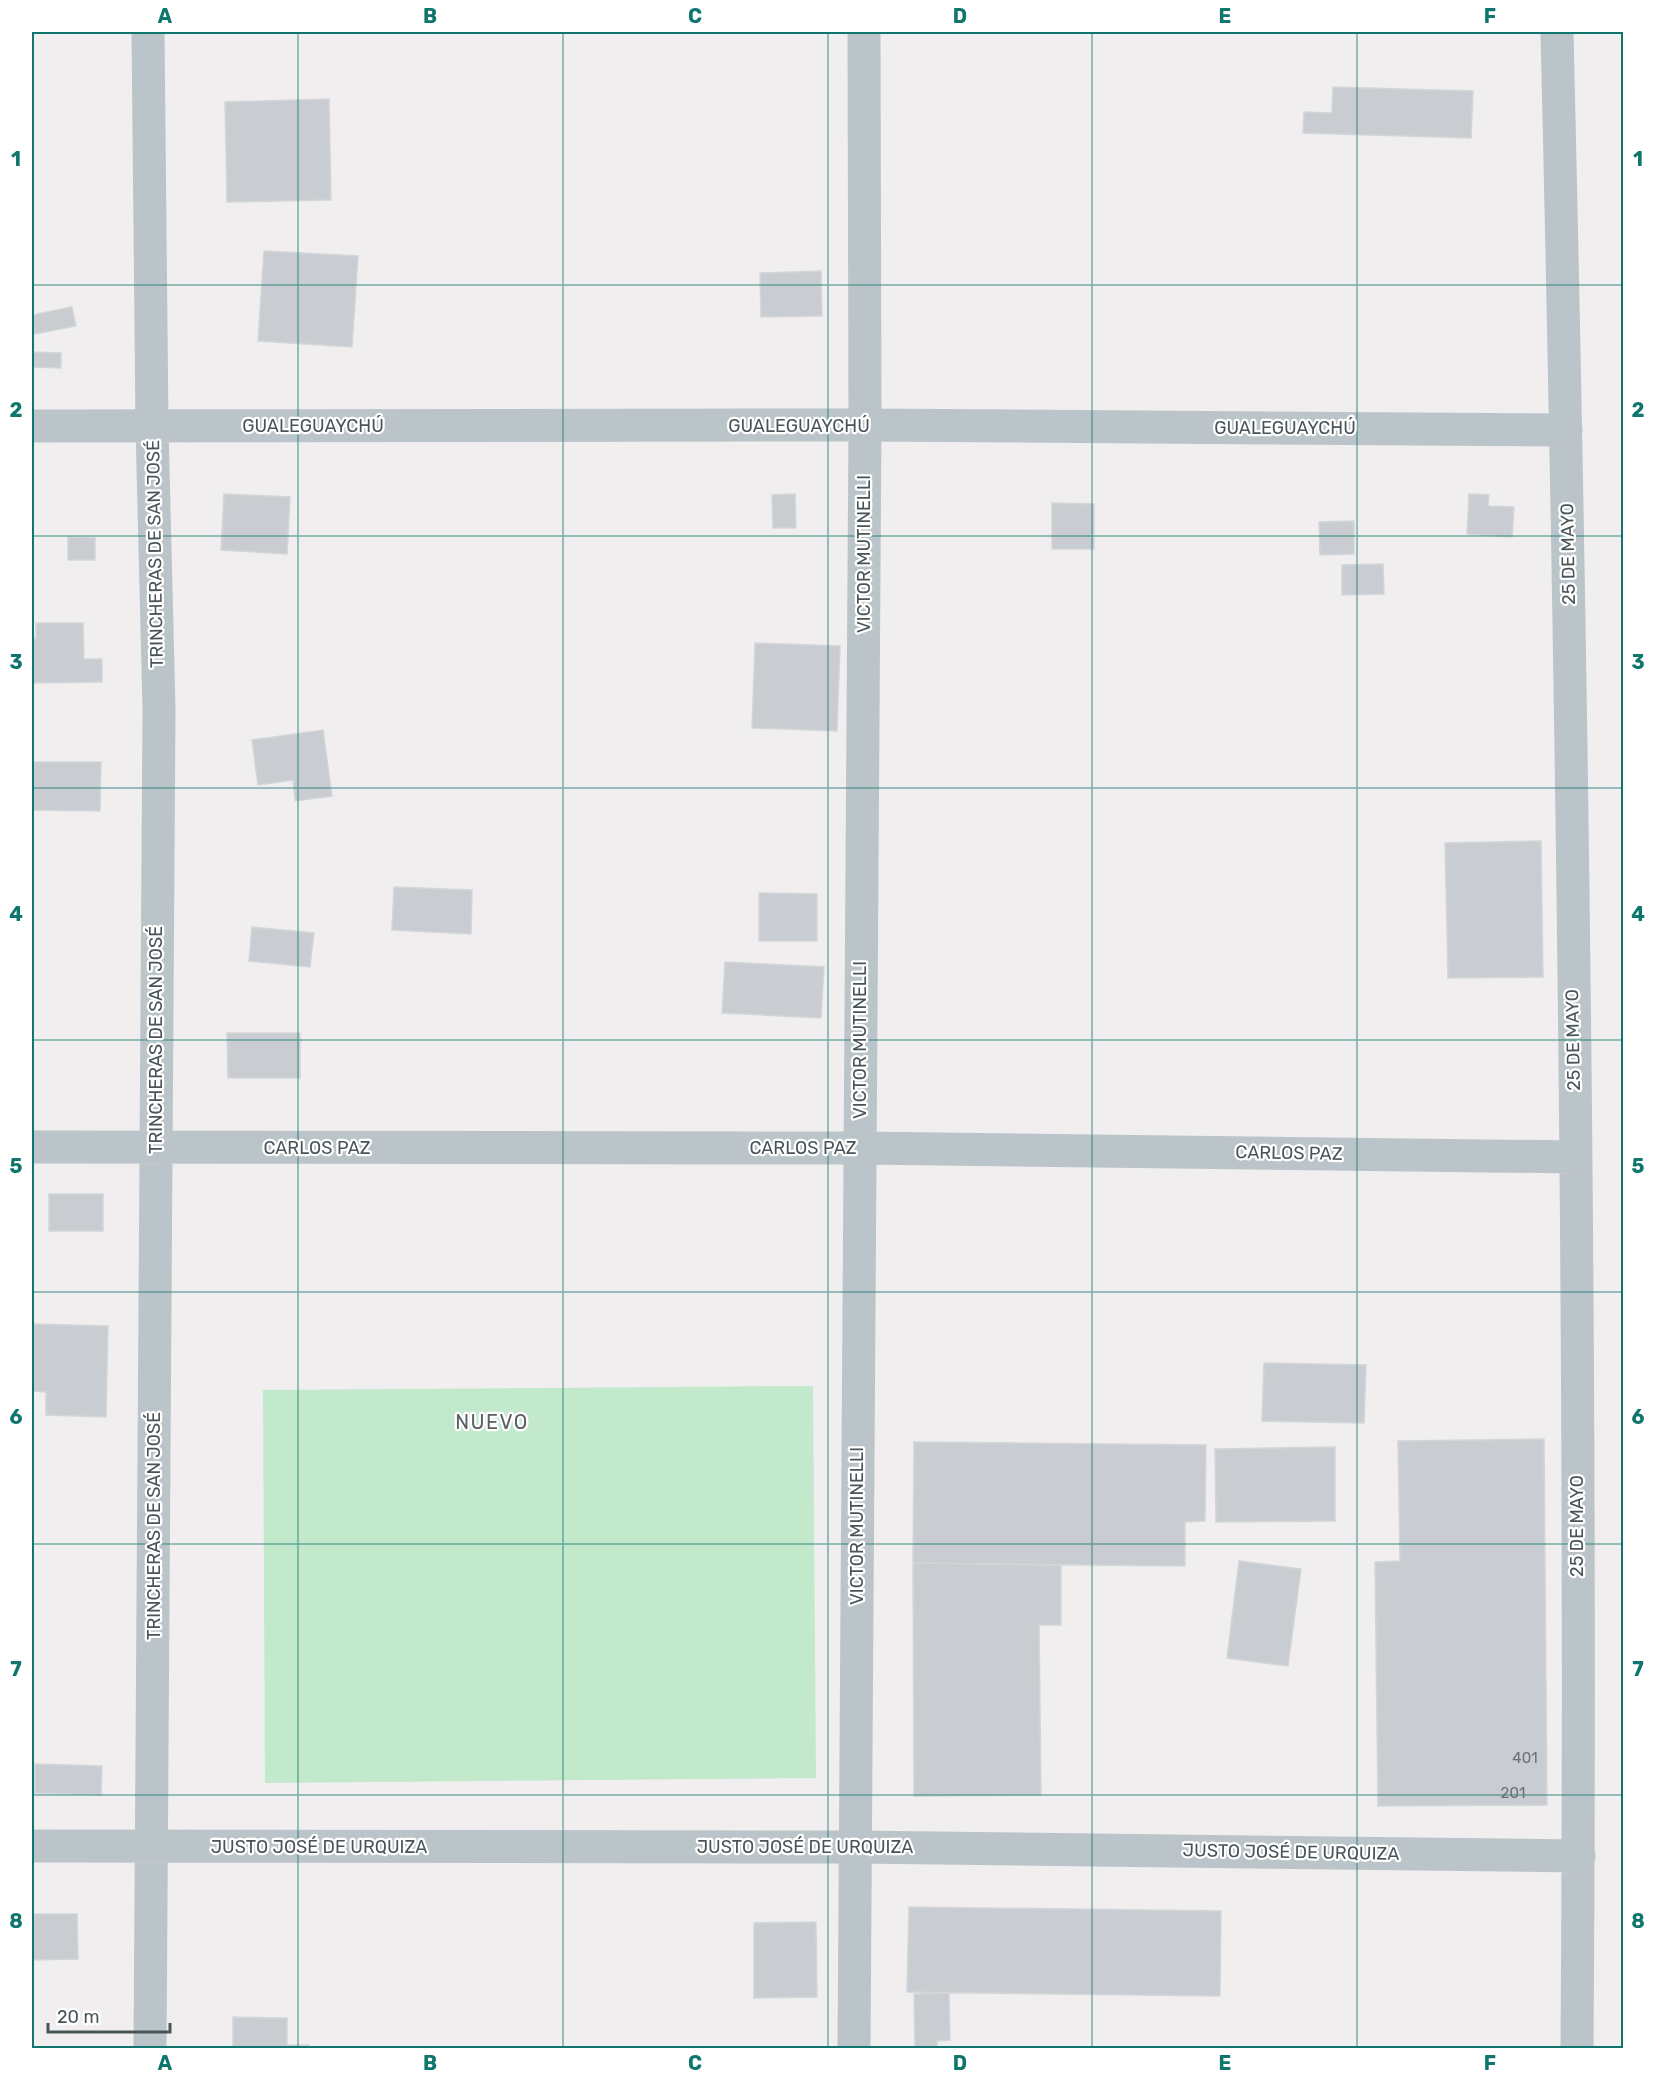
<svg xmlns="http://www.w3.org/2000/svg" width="1655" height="2080" font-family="Rubik,sans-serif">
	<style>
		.green { fill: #c2e9cb }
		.building { fill: #c9ccd0; stroke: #d3d6d9; stroke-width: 1.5 }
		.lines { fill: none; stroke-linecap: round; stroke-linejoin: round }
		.minor { stroke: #bbc4c9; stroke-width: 33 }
		.grid { fill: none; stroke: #0f766e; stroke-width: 1.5; stroke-opacity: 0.55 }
		.labels { text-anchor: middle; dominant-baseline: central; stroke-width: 4.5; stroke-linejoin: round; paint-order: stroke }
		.number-label { font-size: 15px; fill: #697277 }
		.street-label { font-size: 18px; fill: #495459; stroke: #fff }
		.neighbourhood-label { font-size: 20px; letter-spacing: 1.5px; fill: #5c6062; stroke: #fff }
		.neatline { fill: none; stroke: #0f766e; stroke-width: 2 }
		.grid-label { font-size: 20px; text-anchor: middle; font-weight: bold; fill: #0f766e }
	</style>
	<rect width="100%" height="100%" fill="#f1eeef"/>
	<path class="green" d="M813,1386L816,1778L265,1783L263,1390Z"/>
	<path class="building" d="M1333,87L1473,91L1471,138L1303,133L1304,112L1332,113Z
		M329,99L331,200L227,202L225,102Z
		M264,251L358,256L352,347L258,341Z
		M821,271L822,316L761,317L760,273Z
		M72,307L76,326L34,334L32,315Z
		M32,352L61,353V368L32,367Z
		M224,494L290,497L287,554L221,550Z
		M795,494L796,528H773L772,495Z
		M1469,494L1489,495L1488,506L1514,507L1512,537L1467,534Z
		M1052,503L1094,504V549H1052Z
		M1354,521V554L1320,555L1319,522Z
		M68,537L95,538V560H68Z
		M1383,564L1384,594L1342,595V565Z
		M36,623H83L84,659H102V682L32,683V639H36Z
		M755,643L840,646L837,731L752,728Z
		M323,730L332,796L295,801L293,780L258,785L252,740Z
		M32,762H101L100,811L32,810Z
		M1541,841L1543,977L1448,978L1445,843Z
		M394,887L472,890L471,934L392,930Z
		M759,893L817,894V941H759Z
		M252,927L314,933L310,967L249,961Z
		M725,962L824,967L821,1018L722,1013Z
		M227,1033H300V1078H228Z
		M49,1194H103V1231H49Z
		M32,1324L108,1326L106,1417L46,1415V1392L32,1391Z
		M1264,1363L1366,1365L1364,1423L1262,1421Z
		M1544,1439L1547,1805L1378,1806L1375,1562L1400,1561L1398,1441Z
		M914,1442L1206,1445L1205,1521L1185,1522V1566L913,1563Z
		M1335,1447V1521L1216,1522L1215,1449Z
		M1239,1561L1301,1569L1288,1666L1227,1658Z
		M913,1563L1061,1565V1625H1039L1041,1795L914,1796Z
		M35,1764L102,1766L101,1795L35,1793Z
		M909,1907L1221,1911L1220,1996L907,1992Z
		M32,1914H77L78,1959L32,1960Z
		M816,1922L817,1997L754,1998V1923Z
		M949,1993L950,2040L937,2041V2048H915L914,1994Z
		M233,2017L287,2018V2045H309V2048H233Z"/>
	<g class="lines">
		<path class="minor" d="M148,32L152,427L159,709L150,2048
			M1557,32C1573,704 1582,1376 1577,2048
			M32,426L865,425L1566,430
			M32,1147L860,1148L1575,1157
			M32,1846L856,1847L1579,1856
			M854,2048L865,425L864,32"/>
	</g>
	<path class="grid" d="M298,32V2048M563,32V2048M828,32V2048M1092,32V2048M1357,32V2048M32,285H1624M32,536H1624M32,788H1624M32,1040H1624M32,1292H1624M32,1544H1624M32,1795H1624"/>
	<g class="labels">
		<g class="number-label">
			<text x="1525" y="1758">401</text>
			<text x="1513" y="1793">201</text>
		</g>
		<g class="street-label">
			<text x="313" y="426">GUALEGUAYCHÚ</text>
			<text x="799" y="426">GUALEGUAYCHÚ</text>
			<text x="1285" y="428">GUALEGUAYCHÚ</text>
			<text transform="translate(155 554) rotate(-91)">TRINCHERAS DE SAN JOSÉ</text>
			<text transform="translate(864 554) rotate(-90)">VICTOR MUTINELLI</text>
			<text transform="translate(1568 554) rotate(-91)">25 DE MAYO</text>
			<text transform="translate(156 1040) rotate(-90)">TRINCHERAS DE SAN JOSÉ</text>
			<text transform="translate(860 1040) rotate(-90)">VICTOR MUTINELLI</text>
			<text transform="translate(1573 1040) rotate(-91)">25 DE MAYO</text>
			<text x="317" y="1148">CARLOS PAZ</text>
			<text x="803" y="1148">CARLOS PAZ</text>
			<text transform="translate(1289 1153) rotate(1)">CARLOS PAZ</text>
			<text transform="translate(154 1526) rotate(-90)">TRINCHERAS DE SAN JOSÉ</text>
			<text transform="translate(857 1526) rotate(-90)">VICTOR MUTINELLI</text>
			<text transform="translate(1577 1526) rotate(-90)">25 DE MAYO</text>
			<text x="319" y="1847">JUSTO JOSÉ DE URQUIZA</text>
			<text x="805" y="1847">JUSTO JOSÉ DE URQUIZA</text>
			<text transform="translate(1291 1852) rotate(1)">JUSTO JOSÉ DE URQUIZA</text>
		</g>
		<g class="neighbourhood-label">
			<text x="492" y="1422">NUEVO</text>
		</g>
	</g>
	<rect width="1655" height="2080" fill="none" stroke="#ffffff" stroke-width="66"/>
	<path d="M48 2023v9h122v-9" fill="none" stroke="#495459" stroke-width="3"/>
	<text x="57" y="2023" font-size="18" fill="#495459" stroke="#ffffff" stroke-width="4.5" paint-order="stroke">20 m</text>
	<rect x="33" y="33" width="1589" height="2014" class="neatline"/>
	<g class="grid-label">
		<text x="165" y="23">A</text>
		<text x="430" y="23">B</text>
		<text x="695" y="23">C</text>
		<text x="960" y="23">D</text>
		<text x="1225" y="23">E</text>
		<text x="1490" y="23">F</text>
		<text x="16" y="166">1</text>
		<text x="1638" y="166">1</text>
		<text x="16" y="417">2</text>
		<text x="1638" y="417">2</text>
		<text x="16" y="669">3</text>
		<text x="1638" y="669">3</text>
		<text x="16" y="921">4</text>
		<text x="1638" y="921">4</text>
		<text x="16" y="1173">5</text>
		<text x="1638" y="1173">5</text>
		<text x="16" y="1424">6</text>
		<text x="1638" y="1424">6</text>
		<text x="16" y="1676">7</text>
		<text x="1638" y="1676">7</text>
		<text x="16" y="1928">8</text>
		<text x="1638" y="1928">8</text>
		<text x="165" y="2070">A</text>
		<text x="430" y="2070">B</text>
		<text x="695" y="2070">C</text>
		<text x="960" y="2070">D</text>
		<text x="1225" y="2070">E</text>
		<text x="1490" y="2070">F</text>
	</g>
</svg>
